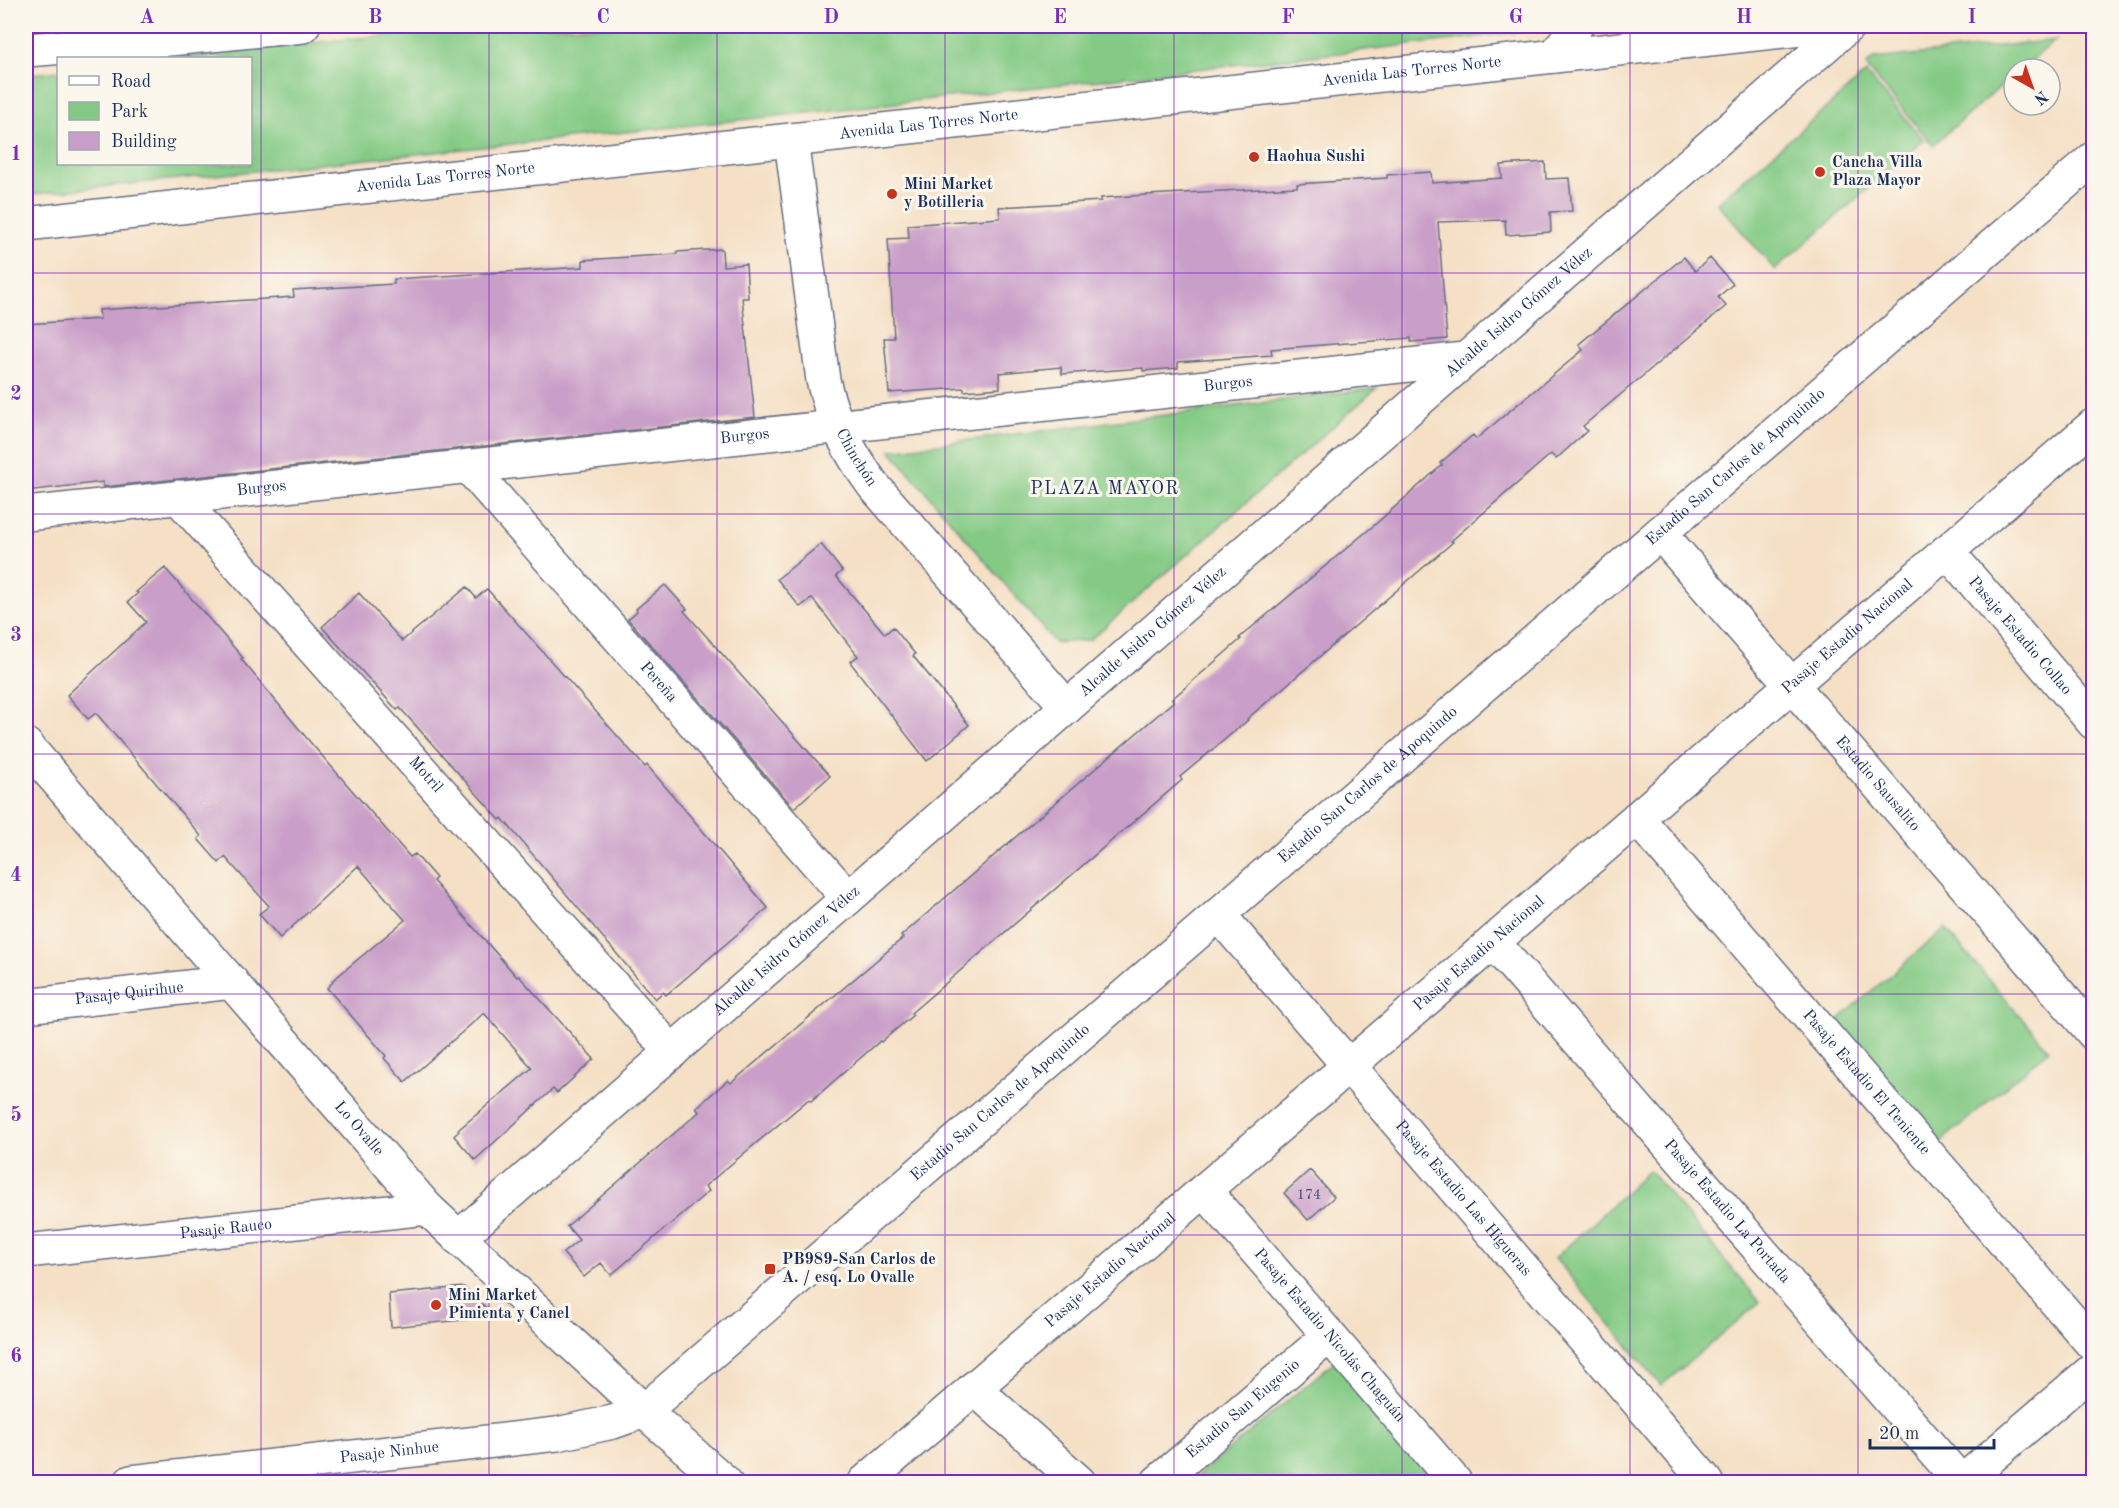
<svg xmlns="http://www.w3.org/2000/svg" width="2119" height="1508" font-family="'Old Standard TT',serif">
	<style>
		.green { fill: #84ca85; stroke: #507c72; stroke-width: 1.5 }
		.building { fill: #c99ec8 }
		.lines { fill: none; stroke-linecap: round; stroke-linejoin: round }
		.minor-casing { stroke: #676d82; stroke-width: 36 }
		.tertiary-casing { stroke: #676d82; stroke-width: 36 }
		.minor { stroke: #fff; stroke-width: 33 }
		.tertiary { stroke: #fff; stroke-width: 33 }
		.grid { fill: none; stroke: #7b2cbf; stroke-width: 1.5; stroke-opacity: 0.55 }
		.poi-dot { fill: #c8321e; stroke: #fbf7ec; stroke-width: 2 }
		.labels { text-anchor: middle; dominant-baseline: central; stroke-width: 6; stroke-linejoin: round; paint-order: stroke }
		.number-label { font-size: 14px; fill: #464b78 }
		.street-label { font-size: 16px; fill: #1b2f5e; stroke: #fbf7ec }
		.poi-label { font-size: 16px; font-weight: bold; fill: #1b2f5e; stroke: #fbf7ec; text-anchor: start }
		.neighbourhood-label { font-size: 18px; letter-spacing: 1.5px; fill: #1b2f5e; stroke: #fbf7ec }
		.neatline { fill: none; stroke: #7b2cbf; stroke-width: 2 }
		.grid-label { font-size: 20px; text-anchor: middle; font-weight: bold; fill: #7b2cbf }
	</style>
	<rect width="100%" height="100%" fill="#fbf7ec"/>
	<filter id="ink" filterUnits="userSpaceOnUse"><feTurbulence type="fractalNoise" baseFrequency=".0167" numOctaves="2"/><feDisplacementMap in="SourceGraphic" scale="12" xChannelSelector="R" yChannelSelector="G"/><feConvolveMatrix kernelMatrix="1 2 1 2 8 2 1 2 1" color-interpolation-filters="sRGB"/></filter>
	<filter id="wash" filterUnits="userSpaceOnUse"><feTurbulence type="fractalNoise" baseFrequency=".008" numOctaves="4" result="noise"/><feDisplacementMap in="SourceGraphic" scale="24" xChannelSelector="R" yChannelSelector="G"/><feGaussianBlur stdDeviation="1.35" result="paint"/><feColorMatrix in="noise" values="0 0 0 0 0 0 0 0 0 0 0 0 0 0 0 0 0 1.4 0 .05"/><feComposite in="paint" operator="in"/></filter>
	<g filter="url(#wash)">
		<rect width="100%" height="100%" fill="#f5e0c6"/>
		<path class="green" d="M470,26H1577L817,112L26,195V75L58,71V164H250V58H172Z
			M2056,40L2021,69H2014V75L1933,145L1866,66L1873,59Z
			M1866,73L1924,140L1775,270L1717,203Z
			M1377,388L1090,640L1055,643L890,450Z
			M1945,928L2049,1050L1936,1146L1832,1025Z
			M1649,1170L1760,1302L1661,1386L1555,1258Z
			M1335,1361L1438,1482H1190Z"/>
		<g id="blocks">
			<path class="building" d="M1545,162L1546,179L1569,178L1572,211L1550,212L1551,232L1506,235L1505,220L1438,222L1447,339L1411,342V338L1271,349L1272,355L1178,362V368L1143,371V368L1062,374L1061,367L999,373L1000,388L964,391V388L889,393L884,338H894L888,239L909,238L908,225L1000,218L999,207L1101,201V198L1146,195L1297,187V184L1387,178V175L1431,172L1432,183L1502,178L1501,165Z
				M722,249L723,266L746,264L748,298H742L755,417L103,487V482L26,491V324L100,319L99,310L294,297L293,290L394,284V279L583,267V260L677,254V252Z
				M1684,257L1695,271L1710,258L1733,284L1718,297L1726,306L1583,426L1587,431L1556,459L1551,454L1451,541L1453,542L1247,719L1248,720L1180,777L1182,780L911,1013L913,1015L881,1042L880,1041L811,1101L809,1099L705,1186L709,1191L611,1275L601,1263L584,1277L563,1253L579,1240L567,1226L699,1112L696,1108L728,1080L731,1083L903,938L901,936L968,878L1174,701L1172,699L1241,639L1239,638L1378,522L1442,465L1440,463L1473,435L1476,439L1583,350L1579,344Z
				M821,544L842,571L836,576L885,634L893,627L915,654L913,656L969,725L927,761L850,662L858,656L812,598L800,607L777,579Z
				M165,568L243,658L241,659L310,742L410,857L415,854L436,878L433,881L517,977L519,976L594,1059L557,1093L553,1089L475,1160L454,1136L459,1131L458,1130L532,1068L484,1013L405,1082L384,1058L386,1056L327,988L333,982L332,981L405,920L358,866L280,938L259,914L269,906L225,857L219,863L198,839L201,836L96,713L88,719L67,695L146,622L128,602L138,593L136,592Z
				M665,585L687,609L684,611L830,776L794,808L628,619L637,611L636,609Z
				M467,587L476,598L487,589L645,767L647,765L768,908L666,995L663,992L655,999L502,818L500,820L400,708L397,710L322,627L359,593L402,641Z
				M1310,1170L1334,1197L1308,1220L1284,1193Z
				M464,1287L495,1317L391,1327L389,1294Z"/>
		</g>
	</g>
	<g filter="url(#ink)">
		<use href="#blocks" fill-opacity="0" stroke="#676d82" stroke-width="1.5"/>
		<g class="lines">
			<defs>
				<g id="minor">
					<path id="s1" d="M791,140L823,380C832,420 849,452 873,485L1067,707"/>
					<path id="s2" d="M468,466L848,898"/>
					<path id="s3" d="M178,497L672,1052"/>
					<path id="s4" d="M26,514L1465,359"/>
					<path id="s5" d="M1660,533L2094,1034"/>
					<path id="s6" d="M1947,551L2094,723"/>
					<path id="s7" d="M1637,818L2094,1346"/>
					<path id="s8" d="M1219,915L1707,1482"/>
					<path id="s9" d="M1493,942L1961,1482"/>
					<path id="s10" d="M26,1006L232,982"/>
					<path id="s11" d="M1204,1190L1455,1482"/>
					<path id="s12" d="M458,1238L1848,26"/>
					<path id="s13" d="M26,1251L427,1208"/>
					<path d="M974,1388L1079,1482"/>
					<path id="s14" d="M131,1482L557,1434L613,1422L644,1411L2094,158"/>
					<path id="s15" d="M865,1482L2094,425"/>
					<path id="s16" d="M1158,1482L1329,1336"/>
					<path d="M1962,1482L2094,1369"/>
				</g>
				<g id="tertiary">
					<path d="M26,50L170,39L303,26"/>
					<path d="M1555,56L1576,26"/>
					<path id="s17" d="M26,224L1829,26"/>
					<path id="s18" d="M26,745L427,1208L644,1411L725,1482"/>
				</g>
			</defs>
			<use href="#minor" class="minor-casing"/>
			<use href="#tertiary" class="tertiary-casing"/>
			<use href="#minor" class="minor"/>
			<use href="#tertiary" class="tertiary"/>
		</g>
	</g>
	<path class="grid" d="M261,26V1482M489,26V1482M717,26V1482M945,26V1482M1174,26V1482M1402,26V1482M1630,26V1482M1858,26V1482M26,273H2094M26,514H2094M26,754H2094M26,994H2094M26,1235H2094"/>
	<g class="poi-dot">
		<circle cx="1254" cy="157" r="6"/>
		<circle cx="1820" cy="172" r="6"/>
		<circle cx="892" cy="194" r="6"/>
		<rect x="764" y="1263" width="12" height="12" rx="3"/>
		<circle cx="436" cy="1305" r="6"/>
	</g>
	<g class="labels">
		<g class="number-label">
			<text x="1309" y="1195">174</text>
		</g>
		<g class="street-label">
			<text stroke="none"><textPath href="#s17" startOffset="1394">Avenida Las Torres Norte</textPath></text>
			<text stroke="none"><textPath href="#s17" startOffset="908">Avenida Las Torres Norte</textPath></text>
			<text stroke="none"><textPath href="#s17" startOffset="422">Avenida Las Torres Norte</textPath></text>
			<text stroke="none"><textPath href="#s12" startOffset="1408">Alcalde Isidro Gómez Vélez</textPath></text>
			<text stroke="none"><textPath href="#s4" startOffset="1209">Burgos</textPath></text>
			<text stroke="none"><textPath href="#s4" startOffset="723">Burgos</textPath></text>
			<text stroke="none"><textPath href="#s1" startOffset="327">Chinchón</textPath></text>
			<text stroke="none"><textPath href="#s14" startOffset="1962">Estadio San Carlos de Apoquindo</textPath></text>
			<text stroke="none"><textPath href="#s4" startOffset="237">Burgos</textPath></text>
			<text stroke="none"><textPath href="#s12" startOffset="922">Alcalde Isidro Gómez Vélez</textPath></text>
			<text stroke="none"><textPath href="#s15" startOffset="1296">Pasaje Estadio Nacional</textPath></text>
			<text stroke="none"><textPath href="#s6" startOffset="112">Pasaje Estadio Collao</textPath></text>
			<text stroke="none"><textPath href="#s2" startOffset="288">Pereña</textPath></text>
			<text stroke="none"><textPath href="#s3" startOffset="372">Motril</textPath></text>
			<text stroke="none"><textPath href="#s5" startOffset="332">Estadio Sausalito</textPath></text>
			<text stroke="none"><textPath href="#s14" startOffset="1476">Estadio San Carlos de Apoquindo</textPath></text>
			<text stroke="none"><textPath href="#s12" startOffset="436">Alcalde Isidro Gómez Vélez</textPath></text>
			<text stroke="none"><textPath href="#s15" startOffset="810">Pasaje Estadio Nacional</textPath></text>
			<text stroke="none"><textPath href="#s10" startOffset="104">Pasaje Quirihue</textPath></text>
			<text stroke="none"><textPath href="#s7" startOffset="350">Pasaje Estadio El Teniente</textPath></text>
			<text stroke="none"><textPath href="#s14" startOffset="990">Estadio San Carlos de Apoquindo</textPath></text>
			<text stroke="none"><textPath href="#s18" startOffset="508">Lo Ovalle</textPath></text>
			<text stroke="none"><textPath href="#s8" startOffset="374">Pasaje Estadio Las Higueras</textPath></text>
			<text stroke="none"><textPath href="#s9" startOffset="357">Pasaje Estadio La Portada</textPath></text>
			<text stroke="none"><textPath href="#s13" startOffset="201">Pasaje Rauco</textPath></text>
			<text stroke="none"><textPath href="#s15" startOffset="324">Pasaje Estadio Nacional</textPath></text>
			<text stroke="none"><textPath href="#s11" startOffset="192">Pasaje Estadio Nicolás Chaguán</textPath></text>
			<text stroke="none"><textPath href="#s16" startOffset="112">Estadio San Eugenio</textPath></text>
			<text stroke="none"><textPath href="#s14" startOffset="260">Pasaje Ninhue</textPath></text>
		</g>
		<g class="poi-label">
			<text x="1266" y="157">Haohua Sushi</text>
			<text x="1832" y="163">Cancha Villa<tspan x="1832" dy="18">Plaza Mayor</tspan></text>
			<text x="904" y="185">Mini Market<tspan x="904" dy="18">y Botilleria</tspan></text>
			<text x="782" y="1260">PB989-San Carlos de<tspan x="782" dy="18">A. / esq. Lo Ovalle</tspan></text>
			<text x="448" y="1296">Mini Market<tspan x="448" dy="18">Pimienta y Canel</tspan></text>
		</g>
		<g class="neighbourhood-label">
			<text x="1105" y="489">PLAZA MAYOR</text>
		</g>
	</g>
	<rect width="2119" height="1508" fill="none" stroke="#fbf7ec" stroke-width="66"/>
	<rect x="57" y="57" width="195" height="108" fill="#fbf7ec" stroke="#a1a7b3" stroke-width="1.5"/>
	<rect x="69" y="76" width="30" height="9" fill="#ffffff" stroke="#a1a7b3" stroke-width="1.5"/>
	<text x="111" y="87" font-size="18" fill="#1b2f5e">Road</text>
	<rect x="69" y="102" width="30" height="18" fill="#84ca85" stroke="#a1a7b3" stroke-width="1.5"/>
	<text x="111" y="117" font-size="18" fill="#1b2f5e">Park</text>
	<rect x="69" y="132" width="30" height="18" fill="#c99ec8" stroke="#a1a7b3" stroke-width="1.5"/>
	<text x="111" y="147" font-size="18" fill="#1b2f5e">Building</text>
	<g transform="translate(2032 87) rotate(140)"><circle r="28" fill="#fbf7ec" stroke="#a1a7b3" stroke-width="1.5"/>
	<path d="M0-4.5L10 22L0 15L-10 22Z" fill="#c8321e"/>
	<text y="-9" font-size="16" font-weight="bold" text-anchor="middle" fill="#1b2f5e">N</text>
	</g>
	<path d="M1870 1439v9h124v-9" fill="none" stroke="#1b2f5e" stroke-width="3"/>
	<text x="1879" y="1439" font-size="18" fill="#1b2f5e" stroke="#fbf7ec" stroke-width="4.5" paint-order="stroke">20 m</text>
	<rect x="33" y="33" width="2053" height="1442" class="neatline"/>
	<g class="grid-label">
		<text x="147" y="23">A</text>
		<text x="375" y="23">B</text>
		<text x="603" y="23">C</text>
		<text x="831" y="23">D</text>
		<text x="1060" y="23">E</text>
		<text x="1288" y="23">F</text>
		<text x="1516" y="23">G</text>
		<text x="1744" y="23">H</text>
		<text x="1972" y="23">I</text>
		<text x="16" y="160">1</text>
		<text x="16" y="400">2</text>
		<text x="16" y="641">3</text>
		<text x="16" y="881">4</text>
		<text x="16" y="1121">5</text>
		<text x="16" y="1362">6</text>
	</g>
</svg>
